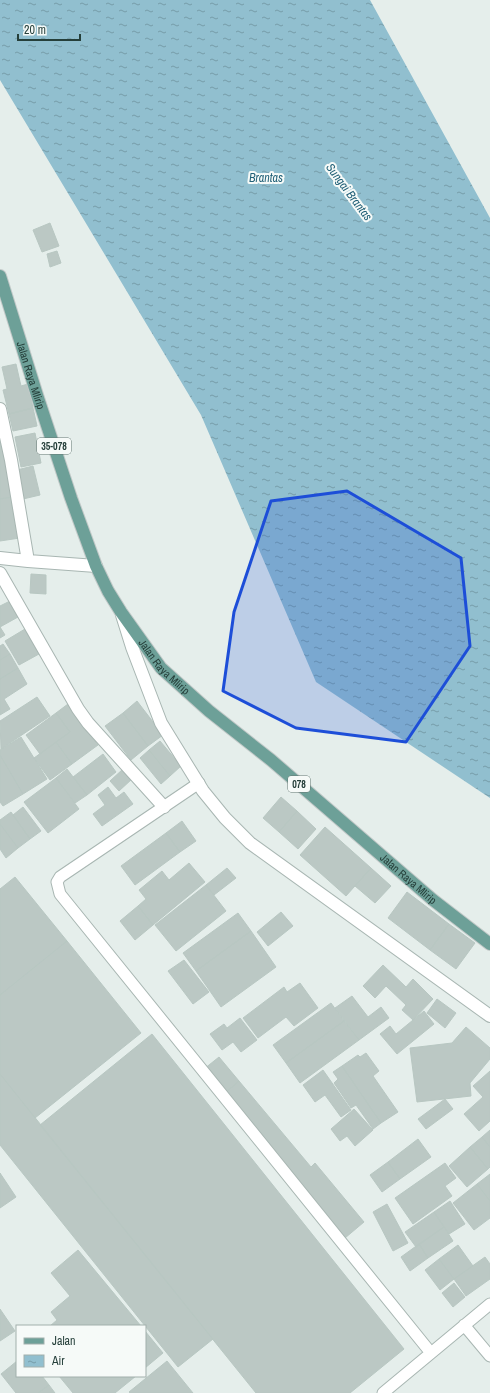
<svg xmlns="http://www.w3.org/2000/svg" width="490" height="1393" font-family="'Archivo Narrow',sans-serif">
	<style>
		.water { fill: url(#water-ripples) }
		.building { fill: #bbc8c4; stroke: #b8c7c2 }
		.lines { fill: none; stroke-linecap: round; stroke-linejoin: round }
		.service-casing { stroke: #a8b6b2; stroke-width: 13 }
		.minor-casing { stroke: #a8b6b2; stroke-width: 14 }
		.primary-casing { stroke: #c2c9c8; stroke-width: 14 }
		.service { stroke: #fff; stroke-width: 11 }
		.minor { stroke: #fff; stroke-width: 12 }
		.primary { stroke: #6da098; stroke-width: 12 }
		.marked { fill: #1d4ed8; fill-opacity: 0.2; stroke: #1d4ed8; stroke-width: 3; stroke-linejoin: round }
		.labels { text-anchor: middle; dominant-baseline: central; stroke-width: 4; stroke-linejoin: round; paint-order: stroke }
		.shield { fill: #f6faf8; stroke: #647773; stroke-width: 1 }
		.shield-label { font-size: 10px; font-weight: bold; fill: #253f3a }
		.street-label { font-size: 11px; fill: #253f3a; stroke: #f6faf8 }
		.water-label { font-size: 12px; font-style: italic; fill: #226178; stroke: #f6faf8 }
	</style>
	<defs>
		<pattern id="water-ripples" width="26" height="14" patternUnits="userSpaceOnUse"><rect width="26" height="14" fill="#91bfcf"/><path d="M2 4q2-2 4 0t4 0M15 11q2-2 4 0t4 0" fill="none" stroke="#769da9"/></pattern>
	</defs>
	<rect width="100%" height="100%" fill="#e5eeeb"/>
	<path class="water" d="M0,0H370L490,218V798L316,682L201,415L0,80Z"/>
	<path class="building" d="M50,223L59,246L42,252L33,230Z
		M57,251L61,263L50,267L47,254Z
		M16,364L21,386L28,384L33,408L9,414L3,390L7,389L2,367Z
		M33,408L37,426L13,431L9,414Z
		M0,432L12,497L0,499Z
		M35,433L41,463L21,467L15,437Z
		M33,466L40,495L23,499L17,470Z
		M12,497L20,538L0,541V499Z
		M31,574L46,575V594L30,593Z
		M10,601L18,617L0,627V606Z
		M0,627L5,635L0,638Z
		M25,629L39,654L19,665L5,641Z
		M3,644L10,654L0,660V646Z
		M10,654L18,668L0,679V660Z
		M18,668L27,684L4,699L10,709L0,715V679Z
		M37,697L50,716L1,749L0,721Z
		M137,701L163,735L148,746L123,713Z
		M68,704L98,745L72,764L56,742L70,732L56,713Z
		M56,713L70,732L40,754L26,735Z
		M123,713L148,746L131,760L105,726Z
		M21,737L47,779L23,794L0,755V750Z
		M160,741L181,766L170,776L149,750Z
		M56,742L72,764L50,780L34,758Z
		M149,750L170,776L161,784L140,758Z
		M103,754L116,772L87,795L73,777Z
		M0,755L23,794L3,806L0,802Z
		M67,769L87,795L75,803L56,778Z
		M123,769L132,779L119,791L110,781Z
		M56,778L79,809L48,833L24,802Z
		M108,787L116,798L124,792L133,804L102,826L93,814L105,805L98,795Z
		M281,797L297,811L279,832L263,818Z
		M23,807L41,831L30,839L13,815Z
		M297,811L316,829L298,849L279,832Z
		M11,812L30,839L18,848L0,824V820Z
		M182,821L196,841L180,852L166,833Z
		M0,824L18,848L6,858L0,849Z
		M325,827L371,868L346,896L300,855Z
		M166,833L180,852L135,885L121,866Z
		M189,863L205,882L153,925L138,906L146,899L139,890L162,871L169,880Z
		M227,868L236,878L214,895L206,885Z
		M371,868L391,886L375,903L355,886Z
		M15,877L67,941L0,995V889Z
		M206,885L226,911L176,951L155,925Z
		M407,892L449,924L430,950L388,918Z
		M138,906L153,925L135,940L120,921Z
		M281,912L293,926L268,946L257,932Z
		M238,913L251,931L196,971L183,953Z
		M449,924L475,943L456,969L430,950Z
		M251,931L276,967L221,1007L196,971Z
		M67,941L141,1033L35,1118L0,1074V995Z
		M184,960L209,992L193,1004L168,971Z
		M383,965L406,987L413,979L433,999L413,1020L402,1010L406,1005L386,986L375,998L363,986Z
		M300,983L318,1008L294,1026L286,1017L258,1038L243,1018L284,987L287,992Z
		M352,996L368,1017L381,1007L389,1018L359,1040L335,1008Z
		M437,999L456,1013L445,1028L427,1013Z
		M331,1003L344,1021L286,1063L273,1045Z
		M424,1011L434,1024L397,1054L380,1034L390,1026L396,1034Z
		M240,1018L257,1040L241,1052L233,1042L222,1050L210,1034L224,1024L227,1028Z
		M344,1021L359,1040L300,1083L286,1063Z
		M466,1027L490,1048V1059L470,1083L471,1096L417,1102L410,1048L452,1043Z
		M152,1034L404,1349L350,1393H256L40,1125Z
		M366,1053L379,1071L373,1076L398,1112L381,1123L342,1066L358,1055L360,1057Z
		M219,1057L239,1081L224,1094L204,1069Z
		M342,1066L381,1123L373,1129L356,1105L351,1108L334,1083L338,1079L333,1072Z
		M323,1070L351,1110L341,1117L325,1095L315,1102L303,1085Z
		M490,1071V1121L479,1131L464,1114L483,1097L473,1086Z
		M0,1074L213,1339L178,1367L0,1145Z
		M239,1081L311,1167L315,1163L364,1222L345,1238L224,1094Z
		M445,1099L453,1109L426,1129L418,1119Z
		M354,1109L373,1130L355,1146L347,1136L340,1141L331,1129Z
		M490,1130V1147L482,1137Z
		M482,1137L490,1147V1167L488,1169L470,1147Z
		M418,1139L431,1157L400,1179L388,1162Z
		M470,1147L488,1169L467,1187L449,1166Z
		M388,1162L400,1179L382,1192L370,1175Z
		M445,1163L456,1178L445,1186L452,1196L413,1224L395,1198Z
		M0,1173L16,1197L0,1208Z
		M490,1174V1201L477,1184Z
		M477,1184L490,1201V1218L474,1230L453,1203Z
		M450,1201L465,1224L449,1234L434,1212Z
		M387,1204L408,1243L393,1251L373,1212Z
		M434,1212L444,1227L416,1247L405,1232Z
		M444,1227L453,1241L428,1258L419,1244Z
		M419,1244L428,1258L410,1271L401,1257Z
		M458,1245L473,1266L454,1279L439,1259Z
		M78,1250L141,1326H50L57,1320L51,1312L70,1296L51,1273Z
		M485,1257L490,1264V1279L466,1296L454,1279Z
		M439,1259L454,1279L440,1290L425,1270Z
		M454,1283L465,1297L453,1307L442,1293Z
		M0,1309L15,1331L0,1341Z
		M145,1331L163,1353L145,1368Z
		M17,1361V1376H42L49,1385L38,1393H16L1,1374Z
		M167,1361L193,1393H130L129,1392Z
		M59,1376H136L115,1393H73Z
		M49,1385L55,1393H38Z"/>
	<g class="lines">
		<defs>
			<path id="service" d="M199,783L60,877L57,882L60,894L431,1353
				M464,1325L490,1356
				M383,1393L490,1304"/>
			<path id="minor" d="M0,409L11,460L28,561
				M0,558L28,561L96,566
				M0,573L78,709L88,723L164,807
				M122,615L132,647L161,723L203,791L225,818L250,843L490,1016"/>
			<g id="primary">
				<path id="s1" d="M0,276L37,395L71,498L96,566L108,591L121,612L161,668L209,711L271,760L433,900L490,944"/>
			</g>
		</defs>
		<use href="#service" class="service-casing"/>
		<use href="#minor" class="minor-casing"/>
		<use href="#primary" class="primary-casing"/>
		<use href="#service" class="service"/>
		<use href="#minor" class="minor"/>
		<use href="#primary" class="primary"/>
	</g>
	<path class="marked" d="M347,491L461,558L470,646L406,742L296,728L223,691L234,612L271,501Z"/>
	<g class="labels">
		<g class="shield">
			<rect x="37" y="438" width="34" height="16" rx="3"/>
			<rect x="288" y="776" width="22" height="16" rx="3"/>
		</g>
		<g class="shield-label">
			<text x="54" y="446">35-078</text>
			<text x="299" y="784">078</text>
		</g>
		<g class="street-label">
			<text stroke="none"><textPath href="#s1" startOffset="104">Jalan Raya Mlirip</textPath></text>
			<text stroke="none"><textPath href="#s1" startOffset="428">Jalan Raya Mlirip</textPath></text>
			<text stroke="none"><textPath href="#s1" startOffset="752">Jalan Raya Mlirip</textPath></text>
		</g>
		<g class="water-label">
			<text x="266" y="178">Brantas</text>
			<text transform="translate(349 192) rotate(53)">Sungai Brantas</text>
		</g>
	</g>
	<rect x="16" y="1325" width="130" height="52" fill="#f6faf8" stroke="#a2afac"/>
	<rect x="24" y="1338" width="20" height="6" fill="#6da098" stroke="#a2afac"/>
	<text x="52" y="1345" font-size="12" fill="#253f3a">Jalan</text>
	<rect x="24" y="1355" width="20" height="12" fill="url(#water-ripples)" stroke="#a2afac"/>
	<text x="52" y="1365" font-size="12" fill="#253f3a">Air</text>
	<path d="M18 34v6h62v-6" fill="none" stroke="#253f3a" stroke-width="2"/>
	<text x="24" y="34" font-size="12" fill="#253f3a" stroke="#f6faf8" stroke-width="3" paint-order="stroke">20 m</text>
</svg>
